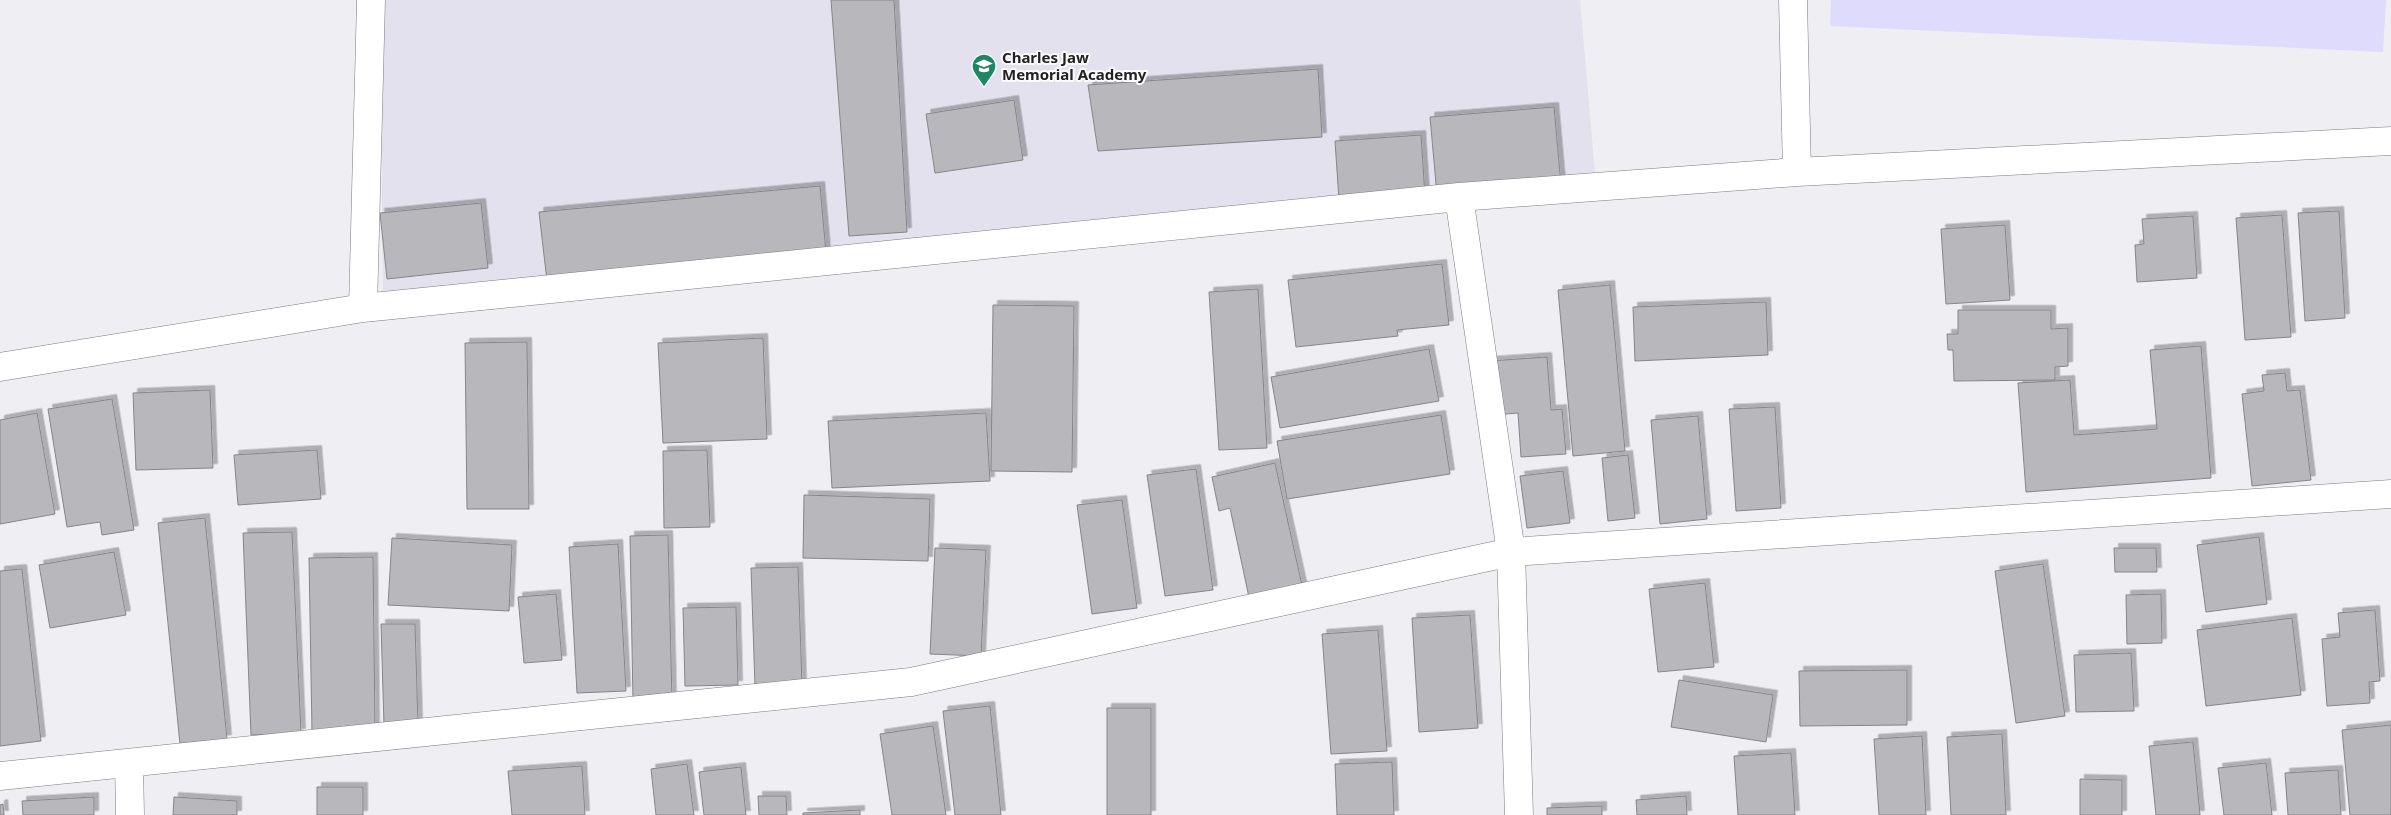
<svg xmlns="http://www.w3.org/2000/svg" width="2391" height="815" font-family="'Noto Sans',sans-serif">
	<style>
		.built { fill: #e3e1ed }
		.green { fill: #dfdbfc }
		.building { fill: #b8b7bc; stroke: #868589; filter: url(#shadow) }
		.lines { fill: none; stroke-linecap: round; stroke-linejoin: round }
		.minor-casing { stroke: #7c7c80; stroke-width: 29 }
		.minor { stroke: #fff; stroke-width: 28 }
		.labels { text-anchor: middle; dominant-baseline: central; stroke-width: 4; stroke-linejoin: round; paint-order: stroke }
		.poi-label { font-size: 15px; font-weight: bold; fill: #222223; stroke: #fcfbfe; text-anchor: start }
	</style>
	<defs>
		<filter id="shadow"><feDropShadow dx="4.5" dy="-4.5" stdDeviation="0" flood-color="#0004"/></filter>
	</defs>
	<rect width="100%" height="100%" fill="#eeeef3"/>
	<path class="built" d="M380,0H1580L1595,174L383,299Z"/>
	<path class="green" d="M1831,0H2386L2383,52L1830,26Z"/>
	<path class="building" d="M831,0H894L907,232L849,236Z
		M1318,69L1322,137L1098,151L1088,85Z
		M1014,100L1023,160L935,173L926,114Z
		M1554,107L1561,185L1437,195L1430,117Z
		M1421,135L1425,196L1339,200L1335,141Z
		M820,186L826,253L547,281L539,212Z
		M481,203L488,268L387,279L380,213Z
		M2339,211L2345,318L2305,321L2298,213Z
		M2282,215L2291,337L2245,340L2236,218Z
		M2193,216L2197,278L2137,282L2135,245L2144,244L2142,219Z
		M2005,225L2010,300L1946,304L1941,229Z
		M1442,264L1449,325L1397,330L1398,336L1296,347L1288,280Z
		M1610,285L1625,451L1573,456L1558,290Z
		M1258,289L1267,448L1219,450L1209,292Z
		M1766,302L1768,355L1635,361L1633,307Z
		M993,305L1074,306L1072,472L991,471Z
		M1958,310H2051V329L2068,328V366L2055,367V380L1954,381L1953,350H1948L1947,334H1958Z
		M763,338L767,439L663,443L658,343Z
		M527,342L529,509H467L465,343Z
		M2201,346L2211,478L2026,492L2018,383L2070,380L2074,435L2157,429L2150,350Z
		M1429,349L1439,401L1280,428L1271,377Z
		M1547,357L1551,410L1562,409L1566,454L1521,457L1518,413L1493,415L1489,361Z
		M2285,373L2287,391L2300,390L2311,480L2252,486L2242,394L2264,391L2262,375Z
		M210,390L213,468L136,470L133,393Z
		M112,399L134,530L102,535L100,522L67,527L48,409Z
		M1775,407L1781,508L1736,511L1729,409Z
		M37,413L55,514L0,524V420Z
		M986,413L990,481L832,488L828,421Z
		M1441,415L1450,474L1287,499L1277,441Z
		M1698,416L1707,519L1660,524L1651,420Z
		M317,450L321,499L238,505L234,455Z
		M707,450L710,527L664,528L663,451Z
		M1628,455L1635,518L1608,521L1602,458Z
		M1275,463L1303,590L1250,602L1230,508L1219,511L1212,477Z
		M1196,469L1213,590L1165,596L1147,475Z
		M1563,471L1570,523L1527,528L1520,476Z
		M804,495L930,499L928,561L803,558Z
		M1122,500L1137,608L1092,614L1077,505Z
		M205,518L227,739L180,744L158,523Z
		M292,532L301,733L251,735L243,533Z
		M668,535L672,701L633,702L630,536Z
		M2259,537L2267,604L2206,612L2197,545Z
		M392,538L512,545L509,611L388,605Z
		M618,544L626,691L577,693L569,547Z
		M935,548L986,550L981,656L930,654Z
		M2114,548H2156L2157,572H2115Z
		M114,552L126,615L50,628L39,565Z
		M373,557L375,732H312L309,558Z
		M2043,564L2065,716L2016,723L1995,571Z
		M798,567L802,685L755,687L751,568Z
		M22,569L41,741L0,746V571Z
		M1705,583L1714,667L1658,672L1649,589Z
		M556,594L562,660L524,663L518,597Z
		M2161,594L2162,643L2127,644L2126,595Z
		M736,607L738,685L685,686L683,608Z
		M2375,610L2380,681L2369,682L2370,703L2327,706L2322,639L2340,637L2338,613Z
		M1470,615L1478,728L1419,732L1412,618Z
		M2292,618L2301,695L2206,706L2197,630Z
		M381,624H415L418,725L384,726Z
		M1378,630L1387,751L1331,754L1322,634Z
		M2131,653L2134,711L2076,712L2074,655Z
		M1907,670V725L1800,726L1799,671Z
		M1679,680L1773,695L1766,742L1671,727Z
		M990,706L1001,815H955L943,711Z
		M1107,708H1151V815H1107Z
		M2391,725V815H2350L2342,730Z
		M933,726L946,815H892L880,734Z
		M2002,734L2006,815H1951L1947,737Z
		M1922,736L1926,815H1879L1874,739Z
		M2193,742L2200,815H2156L2149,746Z
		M1791,753L1795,815H1738L1734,756Z
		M1392,762L1394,815H1337L1335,764Z
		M2266,763L2272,815H2224L2218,768Z
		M687,764L694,815H656L651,769Z
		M582,766L585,815H512L508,771Z
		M741,767L746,815H704L699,772Z
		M2338,770L2341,815H2288L2285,773Z
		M2080,779L2122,780V815H2080Z
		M317,787H363V815H317Z
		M758,796H786L787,815H759Z
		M1686,796L1687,815H1637L1636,800Z
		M94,797V815H23L22,801Z
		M174,797L237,801V815H173Z
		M3,804L4,815H0V805Z
		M1602,806V815H1547V808Z
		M860,810V815H803V813Z"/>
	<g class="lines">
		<defs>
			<path id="minor" d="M1793,0L1797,172
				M1459,197L1511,552L1519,815
				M363,308L371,0
				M0,367L363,308L1459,197L1797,172L2391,141
				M129,763L130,815
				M0,776L911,682L1511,552L2391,494"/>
		</defs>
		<use href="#minor" class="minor-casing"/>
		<use href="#minor" class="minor"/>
	</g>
	<defs>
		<symbol id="school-pin" viewBox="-11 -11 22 30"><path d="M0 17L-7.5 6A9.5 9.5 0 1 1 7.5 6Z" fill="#1d8662" stroke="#fcfbfe"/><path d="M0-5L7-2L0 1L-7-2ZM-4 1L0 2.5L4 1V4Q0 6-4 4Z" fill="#fff"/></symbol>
	</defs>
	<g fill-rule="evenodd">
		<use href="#school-pin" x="970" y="52" width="28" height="38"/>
	</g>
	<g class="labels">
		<g class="poi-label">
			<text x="1002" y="57">Charles Jaw<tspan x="1002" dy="17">Memorial Academy</tspan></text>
		</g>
	</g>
</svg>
